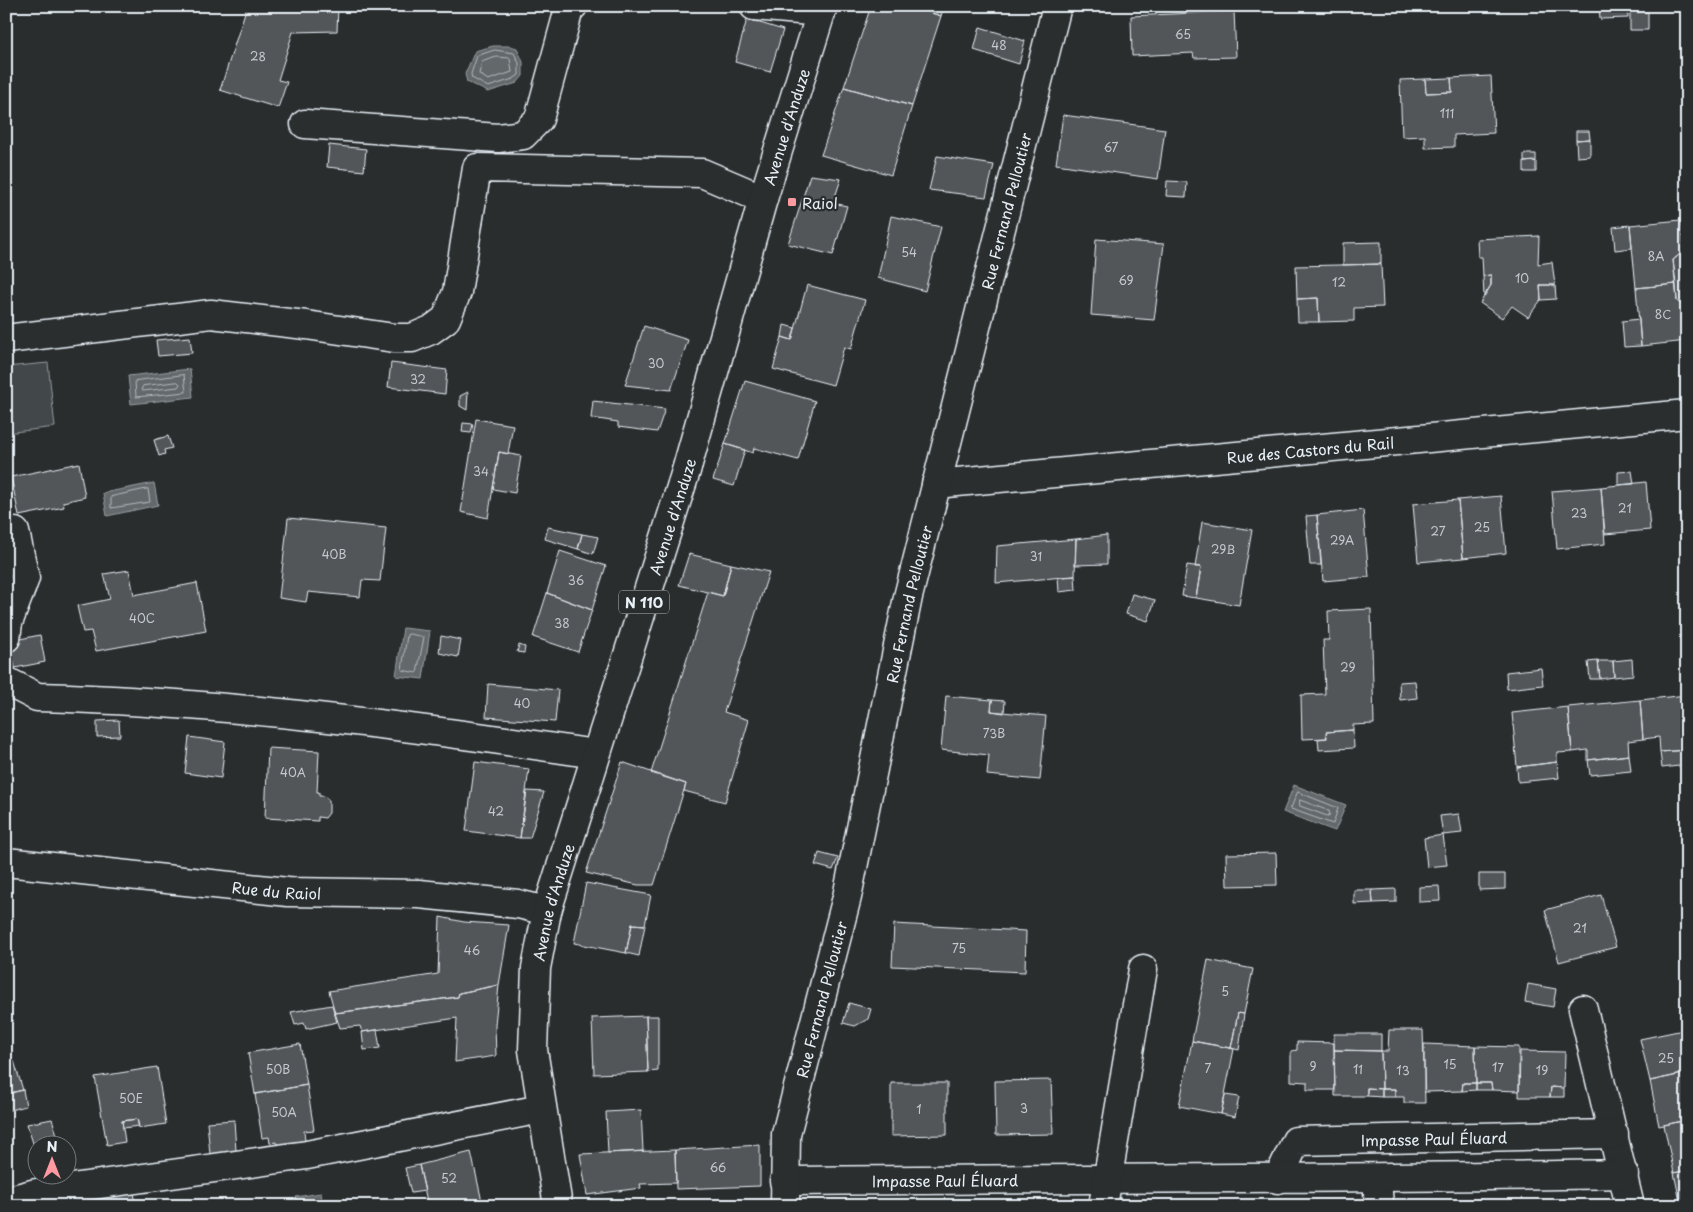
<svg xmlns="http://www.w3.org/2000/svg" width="1693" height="1212" font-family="'Playpen Sans',sans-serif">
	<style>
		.green { fill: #424648; stroke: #959ca0 }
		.water { fill: #63686b; stroke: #989fa3 }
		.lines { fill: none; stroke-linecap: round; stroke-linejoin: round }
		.shore { stroke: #b3bac0; stroke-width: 1 }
		.building { fill: #535759; stroke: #e8f1f8 }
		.minor-casing { stroke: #e8f1f8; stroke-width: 31 }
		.major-casing { stroke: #e8f1f8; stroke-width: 31 }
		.minor { stroke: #2a2d2e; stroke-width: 28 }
		.major { stroke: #2a2d2e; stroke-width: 28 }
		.poi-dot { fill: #ff9aa2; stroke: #2a2d2e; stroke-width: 2 }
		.labels { text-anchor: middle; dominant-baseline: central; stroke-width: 4.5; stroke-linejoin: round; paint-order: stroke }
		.number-label { font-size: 12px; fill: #c3cad0 }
		.shield { fill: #2a2d2e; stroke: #afb6bb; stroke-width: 1 }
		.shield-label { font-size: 14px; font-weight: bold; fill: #e8f1f8 }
		.street-label { font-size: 15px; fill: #e8f1f8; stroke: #2a2d2e }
		.poi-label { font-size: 15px; fill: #e8f1f8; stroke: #2a2d2e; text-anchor: start }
	</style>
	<rect width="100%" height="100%" fill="#2a2d2e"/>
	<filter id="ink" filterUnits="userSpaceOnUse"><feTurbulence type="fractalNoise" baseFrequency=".02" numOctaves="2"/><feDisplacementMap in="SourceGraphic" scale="10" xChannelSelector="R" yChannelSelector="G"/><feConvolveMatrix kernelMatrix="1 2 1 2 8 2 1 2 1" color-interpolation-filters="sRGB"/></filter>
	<g filter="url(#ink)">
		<path class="green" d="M48,363L55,427L6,433V367Z"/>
		<path class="water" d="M493,46H510L517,48L523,62V76L517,83L488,92L467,82L465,74L475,51Z
			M190,369L193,397L131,404L128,376Z
			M154,483L158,505L107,516L103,493Z
			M403,628L430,631L423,679L396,676Z
			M1294,785L1346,805L1335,831L1283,812Z
			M321,1193L323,1206H298L296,1197Z"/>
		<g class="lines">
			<path class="shore" d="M495,50L514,53L519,63V75L513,79L488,87L472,78L471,74L477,56Z
				M497,57L510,58L512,72L488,80L479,74L482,62Z
				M184,375L186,392L136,397L135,381Z
				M178,382L180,384L178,387L143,391L141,390L143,386Z
				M148,489L150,502L111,508V497Z
				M410,634L424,637L417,673L402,670L407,635Z
				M1298,792L1338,808L1333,824L1291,809Z
				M1300,800L1329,811L1330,815L1327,816L1300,806Z"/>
		</g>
		<path class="building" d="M247,6H338L337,31L293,32L278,80L287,82L278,108L220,90Z
			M871,6H910L941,16L912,106L844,87Z
			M910,6H944L941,16Z
			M1599,6H1627L1628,18L1600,19Z
			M1234,11L1236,57L1194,58L1193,53L1132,56L1131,16Z
			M1630,12H1648V30H1630Z
			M747,19L783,30L770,72L735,62Z
			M980,27L1025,41L1019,64L974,50Z
			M1491,76L1494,133L1454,135V147L1425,148V136L1402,137L1400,80L1425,79L1426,93L1452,92L1451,78Z
			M1451,78L1452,92L1426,93L1425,79Z
			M844,87L912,106L891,175L821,155Z
			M1063,115L1165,129L1158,179L1056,164Z
			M1576,131H1589L1590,139L1576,140Z
			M1590,139V156L1577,157L1576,140Z
			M329,145L366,149L364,171L327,167Z
			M1524,154H1536V161L1524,162Z
			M937,156L994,165L986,197L929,190Z
			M1536,161V172H1524V162Z
			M810,175L841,179L833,203L847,206L833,255L788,244Z
			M1167,181L1187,182L1186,197L1166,196Z
			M891,216L941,227L925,291L878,278Z
			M1681,220L1684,251L1673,260L1676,284L1636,288L1630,225Z
			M1630,225L1632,248L1615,250L1613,227Z
			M1539,236L1538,264L1552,262L1555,285H1540L1541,300L1528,317L1512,306L1502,318L1480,303L1491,285V275L1483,276L1482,257H1478L1477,239Z
			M1096,239L1164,244L1154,320L1091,315Z
			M1381,242V264L1343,265V243Z
			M1684,251L1687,281V309L1677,301L1673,260Z
			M1381,264L1383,307L1354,308V321L1319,322L1318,298L1297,299L1296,266Z
			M1491,275V285L1484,297L1483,276Z
			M1676,284L1677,301L1687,309V341L1641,346L1636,288Z
			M807,285L865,300L851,349L844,347L833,385L773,369L782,337L792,340Z
			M1540,285H1555L1556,299L1541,300Z
			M1318,298L1319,322H1298L1297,299Z
			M1639,319L1641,346L1624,347L1622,321Z
			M784,325L795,328L792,340L782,337Z
			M644,326L688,340L671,390L625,385Z
			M190,337L192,353L158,356L156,340Z
			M391,363L447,370L445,394L388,387Z
			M745,381L815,401L798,460L754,448L753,453L725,444Z
			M468,392L467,410L460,406V396Z
			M593,401L665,409L657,432L618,427V422L591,418Z
			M476,419L513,425L508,454L499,452L488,518L461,512Z
			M463,423L473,424L471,433L462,432Z
			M168,436L172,448L164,450L165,454L159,456L154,440Z
			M725,444L745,450L734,486L713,480Z
			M499,452L521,456L515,493L493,489Z
			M79,463L85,497L63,502L64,507L19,516L11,477Z
			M1632,471L1634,484L1618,485V472Z
			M1646,482L1650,530L1605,534L1601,487Z
			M1601,487L1605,544L1557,549L1552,491Z
			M1501,496L1506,553L1463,558L1458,500Z
			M1458,500L1463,558L1418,562L1413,504Z
			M1363,510L1369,577L1323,581L1317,515Z
			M1317,515L1321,565H1310L1306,516Z
			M288,518L386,528L380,581L362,580L360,597L308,592L306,602L279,598Z
			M1202,522L1252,530L1239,605L1196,598L1201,567H1195Z
			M548,527L582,534L578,549L545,539Z
			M582,534L598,537L593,554L578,549Z
			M1107,535V564L1075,565L1076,539Z
			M1076,539L1075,576L996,583L997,546Z
			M560,551L606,566L592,610L547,593Z
			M689,554L731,564L723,596L679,585Z
			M731,564L769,572L724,712L749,720L725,802L684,791L686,784L651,773L708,592L723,596Z
			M1187,565L1201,567L1196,598L1182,596Z
			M129,570L134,595L197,583L206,631L96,651L91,631L83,632L77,606L110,599L104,574Z
			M1075,576L1076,590L1059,592L1058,577Z
			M547,593L592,610L578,652L533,637Z
			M1132,594L1155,600L1148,621L1126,614Z
			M1371,609L1374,724L1353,725V730L1326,732L1327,738L1302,739L1301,695L1325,694L1323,640H1329L1328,611Z
			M40,635L45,662L15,668L10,641Z
			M441,636L461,640L458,657L439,653Z
			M519,645L525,647L524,653L517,652Z
			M1632,659L1633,675L1614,677L1613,661Z
			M1598,661L1600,679H1590L1588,662Z
			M1598,661H1613L1614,677L1600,679Z
			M1541,668L1543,685L1507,689L1506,672Z
			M1415,681L1417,698L1400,700L1399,682Z
			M488,684L558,690L555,722L486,717Z
			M1687,695V750L1660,752L1659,737L1643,739L1640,700Z
			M946,696L992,700L991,711L1046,716L1040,780L987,775L989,755L941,750Z
			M992,700L1005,701L1004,713L991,711Z
			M1640,700L1643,739L1628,741L1629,755L1588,760V750L1572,752L1568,707Z
			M1568,707L1572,752L1557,753V762L1517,767L1512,713Z
			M119,720L120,736L97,737V721Z
			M1353,730L1354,748L1319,750L1318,739L1327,738L1326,732Z
			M189,737L225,742L221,778L185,773Z
			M268,748L319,751L317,792H319V796H324L329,800V813L325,818L318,817V821L265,818Z
			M1687,750V765L1662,768L1660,752Z
			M1629,755L1631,771L1590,775L1588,760Z
			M475,762L529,769L520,838L466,831Z
			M622,762L686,784L654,885H638L586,873Z
			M1557,762L1559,778L1518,782L1517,767Z
			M527,791L544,792L530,838H520Z
			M1459,814L1462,833L1443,835L1440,816Z
			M1443,835L1447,865L1427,867L1424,838Z
			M819,853L838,858L833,870L815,865Z
			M1276,853L1277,885L1227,886L1226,854Z
			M1479,874H1505V889L1479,890Z
			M586,883L651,895L645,925L632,924L626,953L574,943Z
			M1439,886L1440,901L1419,902V887Z
			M1396,889V902L1373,903L1372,890Z
			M1354,890H1372L1373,903L1354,904Z
			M1601,895L1616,947L1559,962L1545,910Z
			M440,917L464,922L509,925L499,985L459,993L458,997L335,1013L329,991L438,974Z
			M632,924L645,925L639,956L626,953Z
			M894,924L1026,931L1025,972L892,966Z
			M1208,960L1253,969L1244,1014L1238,1013L1231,1048L1192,1041Z
			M1528,984L1556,989L1553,1007L1525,1002Z
			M499,985L495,1025L496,1056L455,1062L457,1018L362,1032L360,1026L340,1028L335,1013L458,997L459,993Z
			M849,1003L871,1009L868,1019L855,1026L843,1023Z
			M332,1005L337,1022L306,1029L304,1023L295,1025L291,1012Z
			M1238,1013L1244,1014L1239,1050L1231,1048Z
			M646,1016L648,1072L594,1074L592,1018Z
			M646,1016H658V1071L648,1072Z
			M377,1030L380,1048L364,1050L362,1032Z
			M1389,1030H1423L1425,1103H1404V1097H1395V1089H1382L1381,1051H1388Z
			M1683,1030L1687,1044V1073L1650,1081L1640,1039Z
			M1334,1034H1381V1051L1334,1050Z
			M1192,1041L1234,1049L1221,1114L1179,1106Z
			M1297,1042L1334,1043L1335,1090H1307V1082L1291,1081V1051L1297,1050Z
			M300,1044L307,1085L255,1094L248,1053Z
			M1424,1044L1475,1046L1476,1083H1463L1462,1091L1424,1092Z
			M1475,1046L1519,1047V1091L1492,1090L1491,1083H1476Z
			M1334,1050L1381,1051L1382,1089L1367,1088V1096H1335Z
			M1520,1051L1565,1052L1564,1088L1551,1087L1550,1097H1519Z
			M14,1061L23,1090L6,1094V1062Z
			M157,1067L166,1124L139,1128L137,1119L122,1121L125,1142L107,1145L95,1077Z
			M1687,1073V1120L1659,1126L1650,1081Z
			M1051,1080L1053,1134L996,1135L995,1081Z
			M891,1083H947V1135L891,1136Z
			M1463,1083H1476V1090L1462,1091Z
			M1476,1083H1491L1492,1090H1476Z
			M307,1085L314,1130L304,1131L305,1141L277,1145L276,1142L270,1143L269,1137L262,1138L255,1094Z
			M1551,1087L1564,1088V1097H1550Z
			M1367,1088L1382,1089V1097L1367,1096Z
			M1382,1089H1395V1097H1382Z
			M23,1090L26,1106L6,1111V1094Z
			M1225,1095L1239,1097L1235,1117L1221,1114Z
			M641,1110L643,1151L608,1153L606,1112Z
			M52,1119L60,1144H38V1159L27,1124Z
			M137,1119L139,1126L123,1128L122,1121Z
			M234,1120L236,1151L210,1154L207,1122Z
			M1687,1120V1170L1674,1173L1664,1125Z
			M760,1145V1186L676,1189L675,1150Z
			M675,1150L676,1183L640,1184L641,1188L587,1195L580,1154Z
			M471,1152L483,1206H428L419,1165Z
			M419,1165L425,1191L411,1193L405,1168Z
			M68,1170L69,1176L45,1184L42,1174H68Z
			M1687,1170V1206H1681L1674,1173Z
			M134,1192L136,1206H89L88,1198Z
			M88,1198L89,1206H32Z"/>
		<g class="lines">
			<defs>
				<g id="minor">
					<path d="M754,6L821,12"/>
					<path d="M305,124L498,138L523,135L539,119L569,9L573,6"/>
					<path d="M6,339L211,314L306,325L394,338H412L431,330L446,319L457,292L477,168L702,173L763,199"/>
					<path id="s1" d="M936,484L1687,414"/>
					<path d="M6,638L8,623L25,578L15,532"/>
					<path d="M6,681L37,697C224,702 411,726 595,754"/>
					<path id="s2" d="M6,862L288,892L419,894L518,904L547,911"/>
					<path d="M1583,1009L1630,1206"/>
					<path d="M1377,1178L1379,1206"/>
					<path id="s3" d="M1278,1179L1296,1141L1614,1134"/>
					<path id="s4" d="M784,1181C1064,1178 1344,1179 1624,1174"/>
					<path d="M6,1201L36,1193L307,1155L541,1109"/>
					<path id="s5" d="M785,1206L786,1134L847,897L908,597L1057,6"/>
					<path d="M1103,1206L1143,969"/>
				</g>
				<g id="major">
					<path id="s6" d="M558,1206L533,1050L536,968L547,911L686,471L763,199L823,6"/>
				</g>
			</defs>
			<use href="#minor" class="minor-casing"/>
			<use href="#major" class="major-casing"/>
			<use href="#minor" class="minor"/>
			<use href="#major" class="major"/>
		</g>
	</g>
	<rect class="poi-dot" x="787" y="197" width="10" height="10" rx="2.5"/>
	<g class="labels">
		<g class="number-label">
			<text x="1183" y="34">65</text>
			<text x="999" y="45">48</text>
			<text x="258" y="56">28</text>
			<text x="1447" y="113">111</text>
			<text x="1111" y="147">67</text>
			<text x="909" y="252">54</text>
			<text x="1656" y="256">8A</text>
			<text x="1522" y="278">10</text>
			<text x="1126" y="280">69</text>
			<text x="1339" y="282">12</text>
			<text x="1663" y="314">8C</text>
			<text x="656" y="363">30</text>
			<text x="418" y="379">32</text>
			<text x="481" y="471">34</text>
			<text x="1625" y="508">21</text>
			<text x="1579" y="513">23</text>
			<text x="1482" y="527">25</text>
			<text x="1438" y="531">27</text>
			<text x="1342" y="540">29A</text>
			<text x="1223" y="549">29B</text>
			<text x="334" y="554">40B</text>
			<text x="1036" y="556">31</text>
			<text x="576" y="580">36</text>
			<text x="142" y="618">40C</text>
			<text x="562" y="623">38</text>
			<text x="1348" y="667">29</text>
			<text x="522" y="703">40</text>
			<text x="994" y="733">73B</text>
			<text x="293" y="772">40A</text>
			<text x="496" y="811">42</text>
			<text x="1580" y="928">21</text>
			<text x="959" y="948">75</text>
			<text x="472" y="950">46</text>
			<text x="1225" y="991">5</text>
			<text x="1666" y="1058">25</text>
			<text x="1450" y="1064">15</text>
			<text x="1313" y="1066">9</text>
			<text x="1498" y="1067">17</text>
			<text x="1208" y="1068">7</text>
			<text x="278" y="1069">50B</text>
			<text x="1358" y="1069">11</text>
			<text x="1403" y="1070">13</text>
			<text x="1542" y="1070">19</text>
			<text x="131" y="1098">50E</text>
			<text x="1024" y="1108">3</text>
			<text x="919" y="1109">1</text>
			<text x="284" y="1112">50A</text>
			<text x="718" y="1167">66</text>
			<text x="449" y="1178">52</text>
		</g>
		<rect class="shield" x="619" y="590.5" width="50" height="23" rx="4"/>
		<g class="shield-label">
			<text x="644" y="602">N 110</text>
		</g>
		<g class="street-label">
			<text stroke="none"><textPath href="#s6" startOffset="1118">Avenue d'Anduze</textPath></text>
			<text stroke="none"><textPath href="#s5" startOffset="1021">Rue Fernand Pelloutier</textPath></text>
			<text stroke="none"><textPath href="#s1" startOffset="376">Rue des Castors du Rail</textPath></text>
			<text stroke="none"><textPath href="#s6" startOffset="712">Avenue d'Anduze</textPath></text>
			<text stroke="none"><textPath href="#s5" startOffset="616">Rue Fernand Pelloutier</textPath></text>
			<text stroke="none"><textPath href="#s2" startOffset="272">Rue du Raiol</textPath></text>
			<text stroke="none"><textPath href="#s6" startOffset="308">Avenue d'Anduze</textPath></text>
			<text stroke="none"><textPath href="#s5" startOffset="211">Rue Fernand Pelloutier</textPath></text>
			<text stroke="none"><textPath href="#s3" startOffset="180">Impasse Paul Éluard</textPath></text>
			<text stroke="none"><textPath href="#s4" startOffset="161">Impasse Paul Éluard</textPath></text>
		</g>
		<g class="poi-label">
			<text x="802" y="202">Raiol</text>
		</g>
	</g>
	<rect width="1693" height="1212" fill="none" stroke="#2a2d2e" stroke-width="25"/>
	<rect x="12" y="12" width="1668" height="1187" fill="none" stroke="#e8f1f8" stroke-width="2" filter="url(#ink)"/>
	<g transform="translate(52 1160)"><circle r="24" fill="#2a2d2e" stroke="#767b7f"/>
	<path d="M0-4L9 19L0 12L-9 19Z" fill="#ff9aa2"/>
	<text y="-8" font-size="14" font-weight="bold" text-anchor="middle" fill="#e8f1f8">N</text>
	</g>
</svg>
